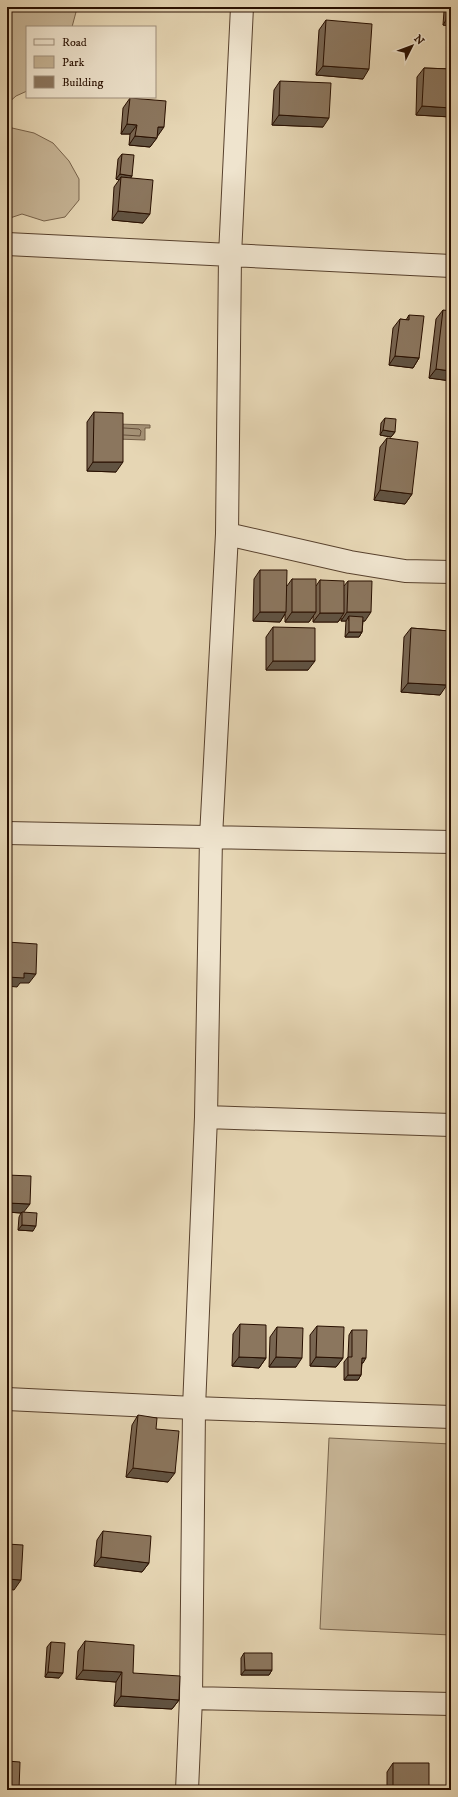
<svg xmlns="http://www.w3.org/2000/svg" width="458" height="1797" font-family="'IM FELL DW Pica',serif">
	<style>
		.green { fill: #c6b495; stroke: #77624a }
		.water { fill: #a59277; stroke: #735e47 }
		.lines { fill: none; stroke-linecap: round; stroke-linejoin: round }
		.shore { stroke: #66503c; stroke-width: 1 }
		.minor-casing { stroke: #58412d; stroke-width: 24 }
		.minor { stroke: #efe4ce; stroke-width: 22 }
		.wall { fill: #786551; stroke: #280f00 }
		.shaded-wall { fill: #615342; stroke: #280f00 }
		.building { fill: #8b765e; stroke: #280f00 }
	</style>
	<rect width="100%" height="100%" fill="#e6d6b4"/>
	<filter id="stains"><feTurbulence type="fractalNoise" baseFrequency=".005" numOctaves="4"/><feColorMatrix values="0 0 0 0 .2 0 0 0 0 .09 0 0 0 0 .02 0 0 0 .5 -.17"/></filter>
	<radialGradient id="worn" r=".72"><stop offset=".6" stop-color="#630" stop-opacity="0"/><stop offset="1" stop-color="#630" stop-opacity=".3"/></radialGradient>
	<path class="green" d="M7,7H72L76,12L72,27H27V91L16,96L7,104Z
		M7,122L12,128L34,133L53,143L69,161L79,179V200L65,217L44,221L22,214L7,219Z
		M329,1438L451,1444V1635L320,1629Z"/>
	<path class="water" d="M117,424L150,425V428H145V440L117,439Z"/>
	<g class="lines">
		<path class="shore" d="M124,435L140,436L141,431L139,429L124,428"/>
		<defs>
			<path id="minor" d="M7,244L451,266
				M227,534L350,562L405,571L451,572
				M7,833L451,842
				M206,1117L451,1125
				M7,1399L194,1408L451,1417
				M191,1698L451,1704
				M187,1790L191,1698L194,1408L206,1117L211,837L227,534L230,255L242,7"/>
		</defs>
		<use href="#minor" class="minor-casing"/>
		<use href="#minor" class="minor"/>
	</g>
	<path class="wall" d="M447,7H451V26L443,25L444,11Z
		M326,20L363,79L316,75L319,30Z
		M424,68L451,69V117L416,115L417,77Z
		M280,81L323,127L272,125L274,90Z
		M130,98L157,137L150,147L129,145L130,134H121L123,108Z
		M122,154L132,176L130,178L143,223L112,220L114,187L119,180L116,179L118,159Z
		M451,190V225H449Z
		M443,310L451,381L429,378L436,319Z
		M409,315L419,358L413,368L389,365L393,328L400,319L406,320Z
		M94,412L116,472L87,471V422Z
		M385,418L395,432L391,437L380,435L381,423Z
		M387,438L412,494L405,504L374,500L380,447Z
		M260,570L287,586L292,579L316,586L320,580L344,586L348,581L365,621H363L362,632L359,637H345L346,621H341V618L338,622H313V616L309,622H285V614L280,622L253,621L254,579Z
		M273,627L308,670H266V637Z
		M411,628L449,631L451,628V679H447L440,695L401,692L404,637Z
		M7,1212H24L33,1231L18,1230L19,1217L21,1213Z
		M240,1324L266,1358L259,1368L232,1366L233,1334Z
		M317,1326L343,1358L336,1367L310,1366V1335Z
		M277,1327L296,1367H269L270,1337Z
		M352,1330L363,1363H362L361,1375L358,1380H344V1362L348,1357L349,1335Z
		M138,1415L168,1482L126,1477L132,1425Z
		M103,1531L149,1563L142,1572L94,1566L97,1540Z
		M85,1641L133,1673L179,1700L172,1709L114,1706L116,1682L76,1679L78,1651Z
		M51,1642L59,1678L45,1677L47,1647Z
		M244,1653L272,1670L269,1675H241V1658Z
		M393,1763L429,1790H387V1772Z"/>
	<path class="shaded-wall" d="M446,20H451V26L443,25Z
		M323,66L369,69L363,79L316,75Z
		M422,106L451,108V117L416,115Z
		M279,115L329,118L323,127L272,125Z
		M127,124L137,125L130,134H121Z
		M158,127H164L157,137L151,136Z
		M135,136L157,138L150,147L129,145Z
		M120,174L132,176L129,181L121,177L119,180L116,179Z
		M118,211L150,214L143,223L112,220Z
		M395,356L419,358L413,368L389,365Z
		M436,369L451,371V381L429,378Z
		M383,430L395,432L391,437L380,435Z
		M93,462H123L116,472L87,471Z
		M380,490L412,494L405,504L374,500Z
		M260,612H286L280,622L253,621Z
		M292,612H316L309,622H285Z
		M347,612H371L365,621H349V616L346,621H341Z
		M320,613H344L338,622H313Z
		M349,632H362L359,637H345Z
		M273,661H315L308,670H266Z
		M451,671V679H445Z
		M408,683L447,685L440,695L401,692Z
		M24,973L36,974L29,983H20L17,987L7,986V977Z
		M7,1203L30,1204L23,1213L22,1212L21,1213L7,1212Z
		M22,1225L36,1226L33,1231L18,1230Z
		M239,1357L266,1358L259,1368L232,1366Z
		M276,1357L302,1358L296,1367H269Z
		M316,1357L343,1358L336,1367L310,1366Z
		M362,1358H366L363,1363H358Z
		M348,1375H361L358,1380H344Z
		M133,1468L175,1473L168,1482L126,1477Z
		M101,1557L149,1563L142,1572L94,1566Z
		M7,1579L21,1580L14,1590L7,1589Z
		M83,1670L122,1672L116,1682L76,1679Z
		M245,1670H272L269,1675H241Z
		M48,1672L63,1673L59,1678L45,1677Z
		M121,1696L179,1700L172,1709L114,1706Z"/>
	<path class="building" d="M447,7H451V20H446Z
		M326,20L372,24L369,69L323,66Z
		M424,68L451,69V108L422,106Z
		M280,81L331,83L329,118L279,115Z
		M130,98L166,101L164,127H158L157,138L135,136L137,125L127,124Z
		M122,154L134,155L132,176L120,174Z
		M121,177L153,180L150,214L118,211Z
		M443,310L451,311V371L436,369Z
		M409,315L424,316L419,358L395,356L400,319L409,320Z
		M94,412L123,413V462H93Z
		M385,418L396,419L395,432L383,430Z
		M387,438L418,442L412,494L380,490Z
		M260,570H287L286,612H260Z
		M292,579H316V612H292Z
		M320,580L344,581V613H320Z
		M348,581H372L371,612H347Z
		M349,616L363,617L362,632H349Z
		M273,627L315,628V661H273Z
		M411,628L450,631L447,685L408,683Z
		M7,942L37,944L36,974L24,973V978L7,977Z
		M7,1175L31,1176L30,1204L7,1203Z
		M22,1212L37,1213L36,1226L22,1225Z
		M240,1324L266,1325V1358L239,1357Z
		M317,1326L344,1327L343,1358L316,1357Z
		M277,1327L303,1328L302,1358L276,1357Z
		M352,1330H367L366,1358H362L361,1375H348V1357H352Z
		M138,1415L157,1418L156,1429L179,1431L175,1473L133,1468Z
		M103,1531L151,1536L149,1563L101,1557Z
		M7,1544L23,1545L21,1580L7,1579Z
		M85,1641L134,1645L133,1673L180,1676L179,1700L121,1696L122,1672L83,1670Z
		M51,1642L65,1643L63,1673L48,1672Z
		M244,1653H272V1670H245Z
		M7,1761L20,1762L19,1790H7Z
		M393,1763H429V1790H393Z
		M339,1787H358V1790H339Z"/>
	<rect width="458" height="1797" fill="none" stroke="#e6d6b4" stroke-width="24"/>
	<rect x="8" y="8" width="442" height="1781" fill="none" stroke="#280f00" stroke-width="2"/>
	<rect x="12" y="12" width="434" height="1773" fill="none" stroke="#280f00"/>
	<rect x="26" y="26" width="130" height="72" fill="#efe4ce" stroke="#9f8f7c"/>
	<rect x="34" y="39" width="20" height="6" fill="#efe4ce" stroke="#9f8f7c"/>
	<text x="62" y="46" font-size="12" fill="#280f00">Road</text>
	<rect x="34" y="56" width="20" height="12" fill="#c6b495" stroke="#9f8f7c"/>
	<text x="62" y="66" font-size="12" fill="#280f00">Park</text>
	<rect x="34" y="76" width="20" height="12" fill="#8b765e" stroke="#9f8f7c"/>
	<text x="62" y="86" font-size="12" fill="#280f00">Building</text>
	<g transform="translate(412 46) rotate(48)" stroke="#efe4ce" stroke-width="3" paint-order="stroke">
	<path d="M0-3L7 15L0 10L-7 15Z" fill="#280f00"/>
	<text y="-6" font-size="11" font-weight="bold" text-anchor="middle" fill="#280f00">N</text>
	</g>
	<rect width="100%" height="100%" filter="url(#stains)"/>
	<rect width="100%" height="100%" fill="url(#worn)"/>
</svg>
